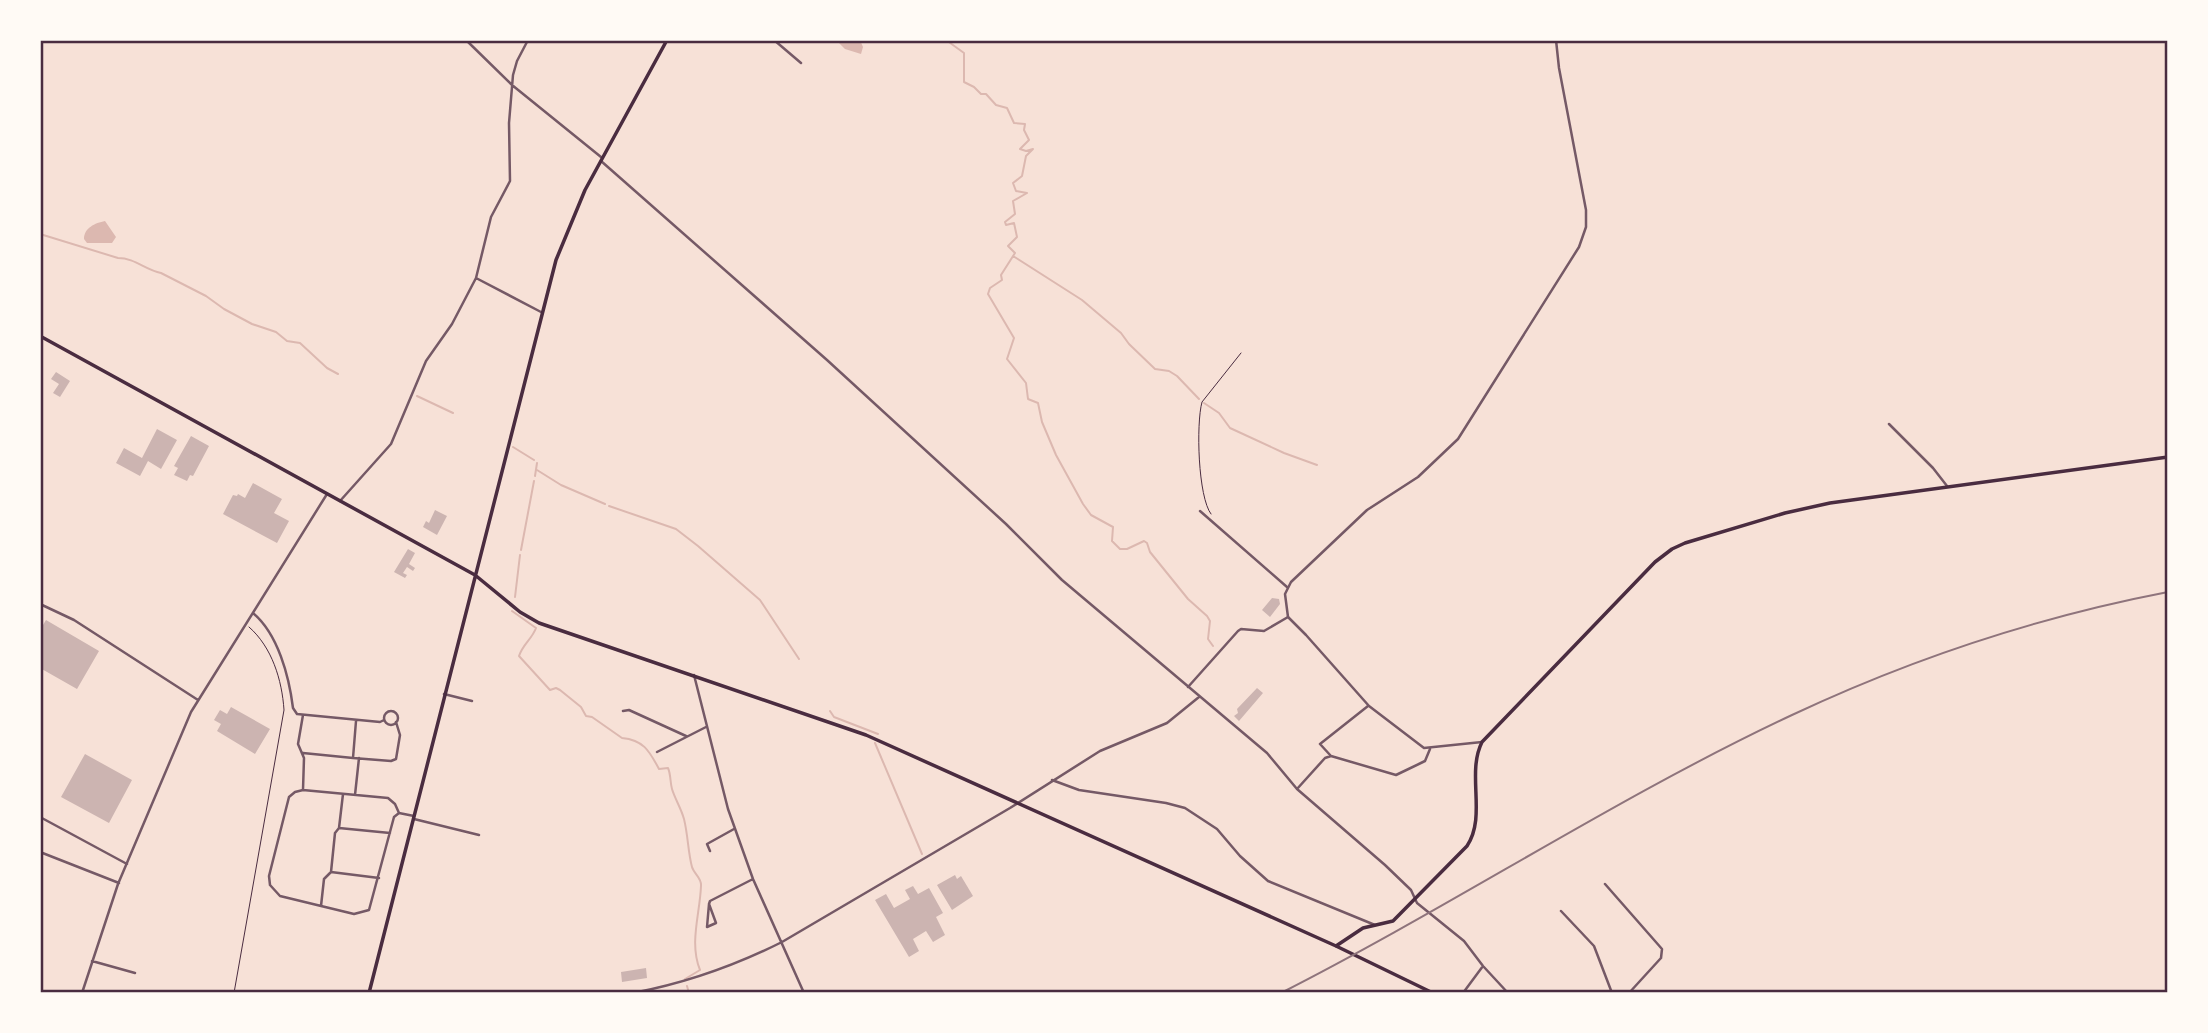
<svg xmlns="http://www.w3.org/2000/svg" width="2208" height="1033" font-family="'Fira Sans Condensed',sans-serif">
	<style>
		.water { fill: #dcb8b0 }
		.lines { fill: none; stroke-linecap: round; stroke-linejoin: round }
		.stream { stroke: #dcb8b0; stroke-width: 2 }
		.building { fill: #ccb4b1 }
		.path { stroke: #4a2c40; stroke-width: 1 }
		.minor { stroke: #755966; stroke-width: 2.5 }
		.tertiary { stroke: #755966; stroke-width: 2.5 }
		.secondary { stroke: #4a2c40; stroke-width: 3.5 }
		.rail { stroke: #8f747c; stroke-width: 2 }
		.neatline { fill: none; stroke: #4a2c40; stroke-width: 2.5 }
	</style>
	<rect width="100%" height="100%" fill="#f7e1d7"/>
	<path class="water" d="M836,40H860L863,47L861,54L845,49Z
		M105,221L116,237L112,243H87L84,239C84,228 95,223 105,221Z"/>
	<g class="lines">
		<path class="stream" d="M888,40L902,42L903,40
			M946,40L964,53V82L974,87L981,94H986L996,105L1007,108L1014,123L1025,124L1024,130L1029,140L1020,149L1026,151L1033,149L1026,156L1022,176L1013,183L1016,191L1027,193L1013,201L1015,214L1005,222L1006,225L1014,223L1017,237L1008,246L1015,253L1001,275L1002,280L990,288L988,294L1014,338L1007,359L1026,383L1028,399L1038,403L1042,422L1056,455L1083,504L1091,515L1113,527L1112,541L1120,549H1127L1144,541L1147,543L1150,552L1188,599L1207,616L1210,621L1208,639L1213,646
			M40,234L118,258C135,258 145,270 161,273L206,296L224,309L252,324L276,332L287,341L300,343L327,368L338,374
			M1013,256L1082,300L1121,333L1129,344L1155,369L1169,371L1177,376L1199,399
			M417,396L453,413
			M1204,403L1219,413L1230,428L1284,453L1317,465
			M513,447L534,460
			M537,470L561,485L605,504
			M535,476L537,463
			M609,506L676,529L698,546L760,600L799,659
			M521,550L534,481
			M515,597L520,555
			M512,611L536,628C532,639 523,644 519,656L550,690L556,688L560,690L581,707L586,716L592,717L622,738C643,740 649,750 659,769L668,768C671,775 670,782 672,789C675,799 681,808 684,819C688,835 688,852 692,867C694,874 702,878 701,886C700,914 689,943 700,970L685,979
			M830,711L834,717L878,734
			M875,743L922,854
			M687,986L689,993"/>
	</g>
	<path class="building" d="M56,372L70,381L60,397L53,393L59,384L51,379Z
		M157,429L177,440L161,469L148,461L140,476L116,463L124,448L142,458Z
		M191,436L209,446L193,476L190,475L187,481L174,475L178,468L174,466Z
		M253,483L282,499L274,513L289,521L277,543L223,514L233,495L237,496L238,494L245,498Z
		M435,510L447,516L437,535L423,527L426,521L429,523Z
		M408,549L415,553L409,564L415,568L413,571L407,567L403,573L407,575L405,578L394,572Z
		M1272,598L1279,599L1280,604L1270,617L1262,610Z
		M46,620L99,651L77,689L40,668V630Z
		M1257,688L1263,693L1239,721L1234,716L1238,713L1237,709Z
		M231,707L270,729L255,754L217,731L221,724L214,720L220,710L227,714Z
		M85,754L132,780L109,823L61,797Z
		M955,875L957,879L961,876L973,896L952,910L937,885Z
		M913,886L918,894L929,888L943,913L936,917L945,935L933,942L926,931L913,939L919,951L909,957L875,900L886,894L894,908L910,899L905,890Z
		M646,968L647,978L622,982L621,972Z"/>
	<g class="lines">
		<path class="path" d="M1211,514C1198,497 1196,424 1202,402L1241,353
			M234,993L284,710C282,680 272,647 249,627"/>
		<path class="minor" d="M466,40L512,85L601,157
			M774,40L801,63
			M601,161L827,360L1006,524L1062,580L1267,753L1297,789L1385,865L1411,890L1417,903L1464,941L1483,966L1508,993
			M476,278L541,312
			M1889,424L1933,468L1947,486
			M340,501L391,444L426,361L452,324L476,278L491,217L510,181L509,123L513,75L517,61L528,40
			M1200,511L1287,587
			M40,604L74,620L198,700
			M253,613C278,634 289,676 293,708L297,714L380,722L384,720
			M694,675L728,809L753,879L804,993
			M1188,687L1238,631L1241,629L1264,631L1288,617
			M444,694L472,701
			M623,711L629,710L686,736
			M384 718a7 7 0 1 1 14 0a7 7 0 1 1-14 0Z
			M657,752L706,727
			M303,753L353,758L356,721
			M1331,756L1320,744L1368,706
			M353,758L391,761L396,759L400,735L396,722
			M1052,780L1079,790L1166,803L1185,808L1217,829L1240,856L1268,881L1375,925
			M1297,789L1325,758L1331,756L1396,775L1425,761L1430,749
			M303,790L304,758L298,744L303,715
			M355,795L359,758
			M399,813L394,817L369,910L354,914L280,896L270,885L269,876L289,797L295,792L303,790L388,798L395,804L399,813L414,816
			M40,817L127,864
			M414,819L479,835
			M339,828L390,833
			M710,851L707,844L734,829
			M40,852L119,883
			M331,872L379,878
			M1605,884L1662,949L1661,958L1629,993
			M709,904L716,923L707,927L709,904L710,901L753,879
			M321,906L324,879L331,872L335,833L339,828L343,794
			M1561,911L1594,946L1612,993
			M92,961L135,973
			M82,993L118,884L191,712L327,494
			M633,993C686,983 734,966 782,942L1010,808L1100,751L1167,723L1199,697
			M1463,993L1483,966"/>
		<path class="tertiary" d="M1482,742L1424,748L1369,706L1306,635L1288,617L1285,594L1291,582L1367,510L1418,477L1458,439L1579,247L1586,227V210L1559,68L1556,40"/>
		<path class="secondary" d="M40,336L475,575L520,612L539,623L866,735L1336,946L1433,993
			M1336,946L1363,928L1393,921L1467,846C1487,816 1466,774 1482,742L1655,562L1672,549L1685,543L1785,513L1830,503L2168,457
			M369,993L556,260L585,190L667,40"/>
		<path class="rail" d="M1281,993C1454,905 1617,797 1792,715C1911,659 2038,617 2168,592"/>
	</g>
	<rect width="2208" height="1033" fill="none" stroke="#fffaf5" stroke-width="84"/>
	<rect x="42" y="42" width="2124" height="949" class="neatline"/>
</svg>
